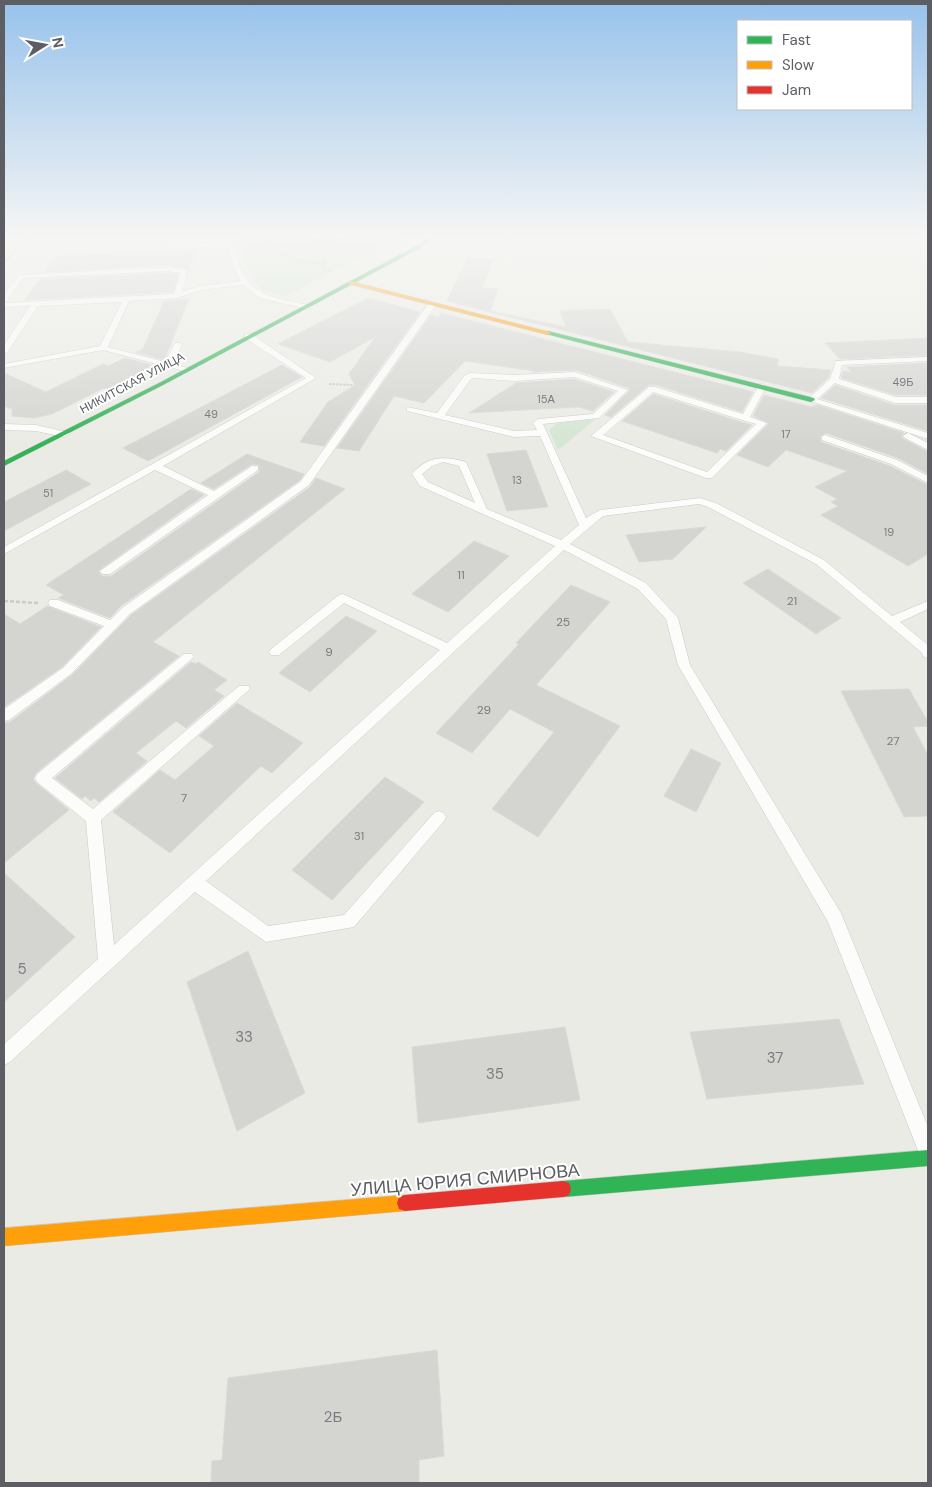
<svg xmlns="http://www.w3.org/2000/svg" width="932" height="1487" font-family="'DM Sans',sans-serif">
	<style>
		.green { fill: #d5e6d4 }
		.building { fill: #d4d4d1; stroke: #dad9d6 }
		.lines { fill: none; stroke-linecap: round; stroke-linejoin: round }
		.lane-casing { stroke: #c8c9c8; stroke-width: 1 }
		.fast-casing { stroke: #c9c9c9; stroke-width: 1 }
		.slow-casing { stroke: #c9c9c9; stroke-width: 1 }
		.jam-casing { stroke: #c9c9c9; stroke-width: 1 }
		.path-far1 { stroke: #c9ccca; stroke-width: 2; stroke-dasharray: 2.5 1; stroke-linecap: butt }
		.path { stroke: #c9ccca; stroke-width: 2.5; stroke-dasharray: 4 2; stroke-linecap: butt }
		.lane { fill: #fcfcfb; fill-rule: evenodd }
		.fast { fill: #30b455; fill-rule: evenodd }
		.slow { fill: #ff9f0a; fill-rule: evenodd }
		.jam { fill: #e5322d; fill-rule: evenodd }
		.labels { text-anchor: middle; dominant-baseline: central; stroke-width: 4; stroke-linejoin: round; paint-order: stroke }
		.far-number-label { font-size: 11px; fill: #7a7c7f }
		.far-street-label { font-size: 12px; fill: #5c5e63; stroke: #fff }
		.number-label { font-size: 12px; fill: #7a7c7f }
		.near-number-label { font-size: 15px; fill: #7a7c7f }
		.near-street-label { font-size: 18px; fill: #5c5e63; stroke: #fff }
	</style>
	<rect width="100%" height="100%" fill="#ebebe6"/>
	<path class="green" d="M240,238H398L286,296L262,290L245,264Z
		M596,419L558,450L549,430L557,423Z"/>
	<path class="building" d="M196,251L189,269L169,265L45,272L56,256Z
		M468,257L494,259L482,288L498,289L490,311L566,327L560,311L610,309L628,342L740,352L778,359V366L831,370L828,378L812,393L447,301Z
		M169,273L179,274L173,292L25,300L40,279Z
		M368,298L420,312L324,446L300,442L328,402L355,385L349,374L375,337L330,362L278,344Z
		M189,299L164,360L136,352L143,349L164,301Z
		M441,313L753,392L742,412L656,385H649L611,417L605,415L629,391V388L576,370L533,372L535,371L465,361L424,403L394,396L359,451L337,448L431,315L439,317Z
		M928,338V355L840,359L825,343Z
		M125,358L156,366L109,389L104,388L52,414L34,418L12,416V409L4,406V373L46,392L103,364L108,366Z
		M928,363V395H896L841,378L843,371L852,373L847,367Z
		M282,365L302,377L148,461L123,448Z
		M574,379L614,392L593,411L579,407L469,413L516,383Z
		M835,385L894,405H928V431L821,398Z
		M653,394L741,422L752,425L726,451L720,449L717,453L622,421Z
		M764,395L811,407L818,405L904,433L901,436L904,439L928,452V474L898,458L826,433L820,436L821,442L890,466L928,485V554L908,566L821,515L838,506L831,502L837,499L815,487L847,471L786,450L768,467L737,455L769,423L753,416Z
		M526,450L548,507L507,511L487,454Z
		M247,454L304,474L300,480L121,606L110,618L58,598L64,595L46,585L188,491L191,489L204,495L98,571L102,576H111L259,472V465L252,464L214,489L201,483Z
		M66,470L91,484L4,531V502Z
		M316,478L345,489L153,642L179,656L36,773L33,779L36,783L69,810L4,863V723L10,722L72,675L131,615L310,487Z
		M706,527L673,559L639,562L626,535Z
		M474,541L509,556L448,612L412,594Z
		M768,569L841,618L816,634L743,583Z
		M571,585L610,602L536,685L620,726L538,837L492,809L554,732L510,709L472,753L436,733L519,644L516,643Z
		M47,606L101,627L62,667L4,707V614L20,624Z
		M346,616L377,631L310,692L279,673Z
		M191,662L196,664L198,662L227,680L214,690L224,696L186,728L176,721L136,753L147,761L99,802L94,798L91,801L85,796L82,799L55,778Z
		M909,689L928,722V726L913,727L928,755V816L904,817L841,691Z
		M237,703L303,743L272,773L261,766L170,853L113,812L160,770L175,780L214,746L199,736Z
		M691,749L721,763L696,812L664,796Z
		M385,777L424,802L332,900L292,870Z
		M4,873L75,937L4,1002Z
		M248,951L305,1093L237,1131L187,982Z
		M839,1019L864,1084L707,1099L690,1032Z
		M565,1027L580,1100L418,1123L412,1047Z
		M437,1350L444,1456L419,1460V1483H211L212,1461L222,1460L228,1378Z"/>
	<g class="lines">
		<defs>
			<path id="lane" d="M228,238H234C234,246 236,254 238,261C248,297 277,298 308,305V309L260,298L243,285L201,290L177,298L129,301L108,347L165,362L175,343H181L182,345L172,364L188,368V372L103,350L4,368V364L100,346L122,302L38,306L7,353H4V345L30,306L4,307V303L174,294L181,273L169,271L23,278L7,301H4V294L19,275L169,267L188,271L182,292L200,286L241,281L233,265L228,246L169,249L167,248V246L228,242Z
				M429,303L436,305L309,485L130,614L71,674L9,720L4,721V709L63,668L104,626L50,606L48,603L50,600H58L110,620L122,608L301,481Z
				M245,334H251L316,378L163,466L214,491L252,466H258V470L110,574H102L100,571L208,495L155,470L4,554V547L306,378L245,338Z
				M928,357V361L842,365L839,379L896,397H928V403H895L835,383L817,399L928,433V439L807,400L830,379L836,361Z
				M575,372L628,390L599,418L543,424L586,518L600,510L700,498L716,503L824,560L892,616L928,601V609L900,622L928,645V658L924,657L921,652L816,564L708,507L699,504L603,516L570,544L646,583L678,618L690,665L841,913L928,1127V1161L921,1158L828,922L678,665L666,619L638,589L564,550L206,881L268,926L344,915L434,813L439,811L444,813L446,817L444,821L354,927L266,942L195,892L10,1062L4,1065V1044L98,959L86,821L37,782L35,778L37,774L184,654H192L194,657L52,778L93,809L239,686H249L250,689L101,820L114,945L440,650L344,603L279,655H271L269,652L271,649L339,595L343,594L447,643L555,546L420,486L412,474C428,455 445,456 466,462L487,509L561,540L579,525L540,436L514,437L407,411V407L437,413L464,376L470,373L515,375ZM574,377L618,391L593,414L538,419L533,423L537,430L514,431L445,415L470,380L474,378L515,381ZM443,462L459,466L475,503L428,482L422,474L432,466Z
				M762,384L766,387L750,417L767,423L712,478H706L591,436L649,387H655L743,414L758,387ZM653,392L742,420L756,424L707,472L603,435Z
				M4,424L36,425L67,432L69,434L64,437L36,431L4,430Z
				M908,433L928,443V450L905,438L903,436Z
				M825,435L897,460L928,476V483L891,464L822,440V436Z"/>
			<path id="fast" d="M427,238H433L422,247L163,385L4,466V461L159,383L418,245Z
				M548,331L814,398L815,400L811,402L546,334L545,333Z
				M928,1150V1166L563,1197L557,1195L555,1189L557,1183L563,1181Z"/>
			<path id="slow" d="M350,281L550,332L551,333L548,335L348,284Z
				M405,1195L411,1197L413,1203L411,1209L405,1211L4,1246V1228Z"/>
			<path id="jam" d="M563,1181L569,1183L571,1189L569,1195L563,1197L405,1211L399,1209L397,1203L399,1197L405,1195Z"/>
		</defs>
		<use href="#lane" class="lane-casing"/>
		<use href="#fast" class="fast-casing"/>
		<use href="#slow" class="slow-casing"/>
		<use href="#jam" class="jam-casing"/>
		<path class="path-far1" d="M267,238C282,256 300,265 324,263
			M311,238L328,242L346,238
			M329,241L323,269L331,271
			M4,264L13,252L29,238
			M329,384L353,385"/>
		<path class="path" d="M4,601L38,603"/>
		<use href="#lane" class="lane"/>
		<use href="#fast" class="fast"/>
		<use href="#slow" class="slow"/>
		<use href="#jam" class="jam"/>
	</g>
	<linearGradient id="sky" x2="0" y2="1"><stop stop-color="#97c2ec"/><stop offset="0.53" stop-color="#f6f6f4"/><stop offset="1" stop-color="#f6f6f4" stop-opacity="0"/></linearGradient>
	<rect width="932" height="446" fill="url(#sky)"/>
	<g class="labels">
		<g class="far-number-label">
			<text x="903" y="382">49Б</text>
			<text x="546" y="399">15А</text>
			<text x="211" y="414">49</text>
			<text x="786" y="434">17</text>
			<text x="517" y="480">13</text>
			<text x="48" y="493">51</text>
			<text x="889" y="532">19</text>
		</g>
		<g class="far-street-label">
			<text transform="translate(132 383) rotate(-28)">НИКИТСКАЯ УЛИЦА</text>
		</g>
		<g class="number-label">
			<text x="461" y="575">11</text>
			<text x="792" y="601">21</text>
			<text x="563" y="622">25</text>
			<text x="329" y="652">9</text>
			<text x="484" y="710">29</text>
			<text x="893" y="741">27</text>
			<text x="184" y="798">7</text>
			<text x="359" y="836">31</text>
		</g>
		<g class="near-number-label">
			<text x="22" y="969">5</text>
			<text x="244" y="1037">33</text>
			<text x="775" y="1058">37</text>
			<text x="495" y="1074">35</text>
			<text x="333" y="1417">2Б</text>
		</g>
		<g class="near-street-label">
			<text transform="translate(465 1180) rotate(-5)">УЛИЦА ЮРИЯ СМИРНОВА</text>
		</g>
	</g>
	<rect width="932" height="1487" fill="none" stroke="#5c5e63" stroke-width="10"/>
	<rect x="737" y="20" width="175" height="90" fill="#ffffff" stroke="#bebfc1"/>
	<rect x="747" y="36" width="25" height="8" fill="#30b455" stroke="#bebfc1"/>
	<text x="782" y="45" font-size="15" fill="#5c5e63">Fast</text>
	<rect x="747" y="61" width="25" height="8" fill="#ff9f0a" stroke="#bebfc1"/>
	<text x="782" y="70" font-size="15" fill="#5c5e63">Slow</text>
	<rect x="747" y="86" width="25" height="8" fill="#e5322d" stroke="#bebfc1"/>
	<text x="782" y="95" font-size="15" fill="#5c5e63">Jam</text>
	<g transform="translate(45 45) rotate(79)" stroke="#ffffff" stroke-width="4" paint-order="stroke">
	<path d="M0-4L9 19L0 12L-9 19Z" fill="#5c5e63"/>
	<text y="-8" font-size="14" font-weight="bold" text-anchor="middle" fill="#5c5e63">N</text>
	</g>
</svg>
